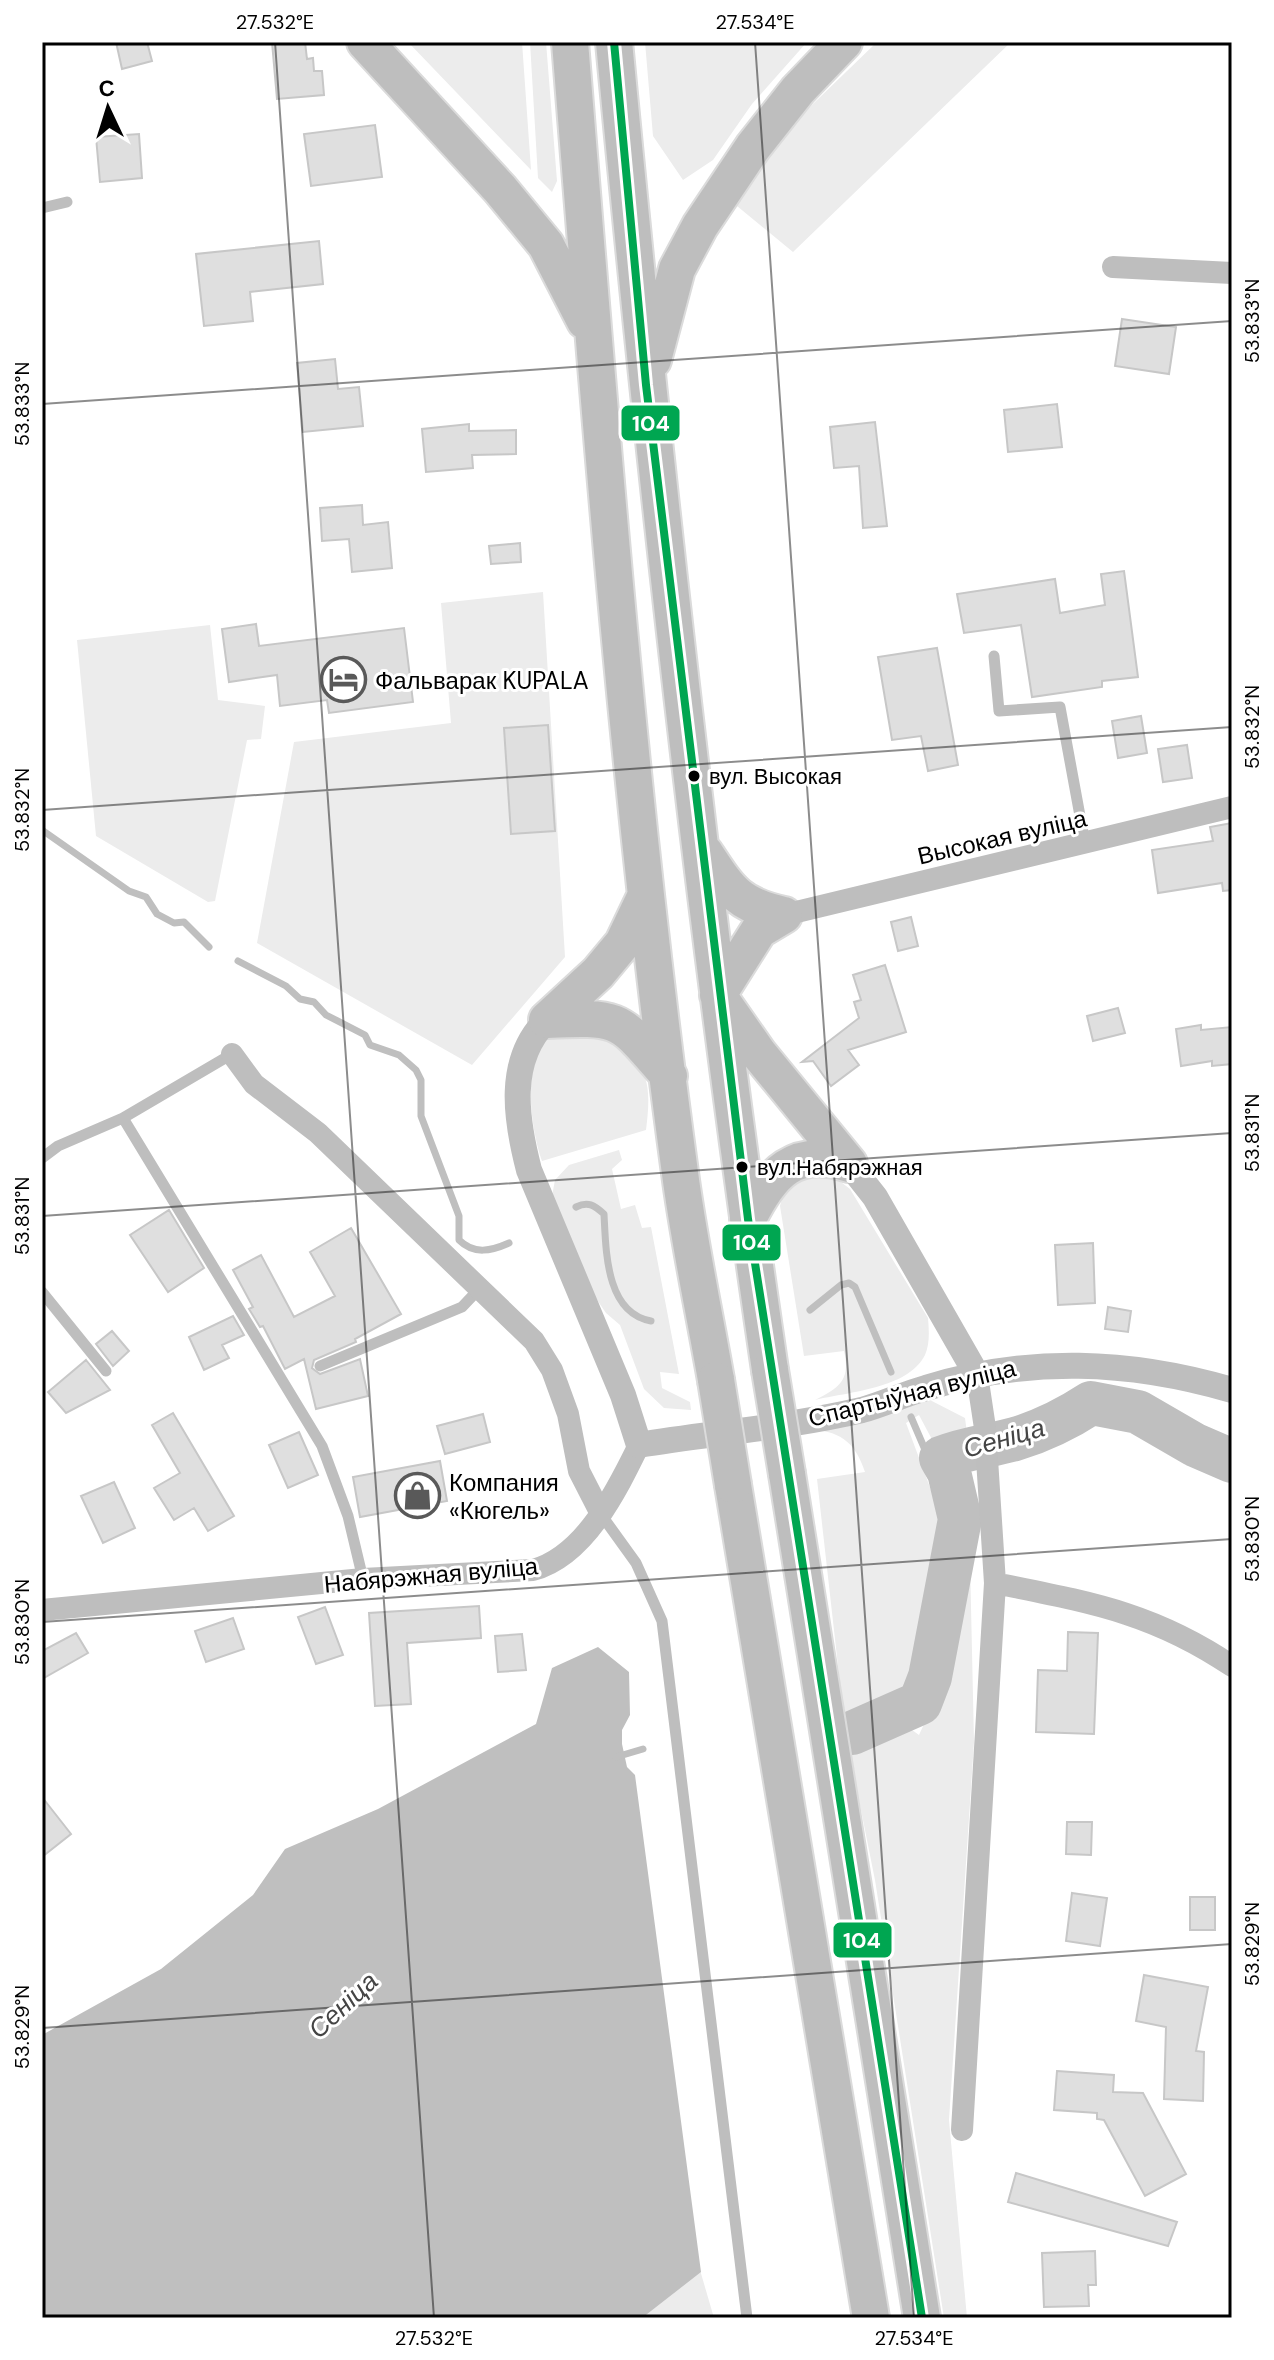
<svg xmlns="http://www.w3.org/2000/svg" width="1274" height="2360" font-family="'DM Sans',sans-serif">
	<style>
		.green { fill: #ececec }
		.water { fill: #bfbfbf }
		.lines { fill: none; stroke-linecap: round; stroke-linejoin: round }
		.stream { stroke: #bfbfbf; stroke-width: 7 }
		.river { stroke: #bfbfbf; stroke-width: 44 }
		.building { fill: #dfdfdf; stroke: #c7c7c7; stroke-width: 2 }
		.trunk-casing { stroke: #dbdbdb; stroke-width: 40 }
		.service { stroke: #bebebe; stroke-width: 11 }
		.minor { stroke: #bebebe; stroke-width: 22 }
		.tertiary { stroke: #bebebe; stroke-width: 26 }
		.trunk { stroke: #bebebe; stroke-width: 36 }
		.trunk-bridge-casing { stroke: #dbdbdb; stroke-width: 40; stroke-linecap: butt }
		.trunk-bridge { stroke: #bebebe; stroke-width: 36 }
		.bus-1-casing { stroke: #fff; stroke-width: 14 }
		.bus-1 { stroke: #00a651; stroke-width: 8 }
		.ticks { fill: none; stroke: #000; stroke-width: 2; stroke-opacity: 0.45 }
		.bus-dot { fill: #000; stroke: #fff; stroke-width: 3 }
		.labels { text-anchor: middle; dominant-baseline: central; stroke-width: 6; stroke-linejoin: round; paint-order: stroke }
		.bus-label { font-size: 22px; fill: #000; stroke: #fff; text-anchor: start }
		.poi-label { font-size: 24px; fill: #000; stroke: #fff; text-anchor: start }
		.street-label { font-size: 24px; fill: #000; stroke: #fff }
		.water-label { font-size: 26px; font-style: italic; fill: #444; stroke: #fff }
		.line-badge { stroke: #fff; stroke-width: 3 }
		.badge-label { font-size: 22px; text-anchor: middle; font-weight: bold; fill: #fff }
		.neatline { fill: none; stroke: #000; stroke-width: 3 }
		.ticks-label { font-size: 20px; text-anchor: middle; fill: #000 }
	</style>
	<rect width="100%" height="100%" fill="#fff"/>
	<path class="green" d="M408,42H522L531,170Z
		M530,42H546L557,181L552,192L538,178Z
		M645,42H807L752,104L713,160L683,180L653,136Z
		M877,42H1011L793,252L737,206L788,128Z
		M543,592L565,957L472,1065L257,943L294,742L451,723L441,603Z
		M210,625L218,700L265,706L261,739L247,740L215,901L208,902L96,836L77,640Z
		M600,1025C642,1066 654,1068 646,1130L542,1161C531,1130 518,1050 557,1033C569,1027 587,1027 600,1025Z
		M619,1150L622,1160L612,1169L621,1209L635,1205L642,1228L651,1227L679,1374L660,1372L662,1388L690,1402L691,1410L664,1408L644,1389L620,1325L606,1313L584,1281L552,1196L555,1180L569,1165Z
		M811,1174L837,1179L850,1189L928,1318C929,1330 930,1344 925,1355C908,1389 847,1392 815,1400C839,1388 851,1380 844,1351L804,1356L780,1206C785,1186 793,1182 811,1174Z
		M926,1398L965,1418L968,1441L946,1448L936,1447L919,1415L906,1423L931,1490L950,1516L936,1591L904,1702L845,1728L817,1479L865,1472C856,1445 843,1432 814,1430Z
		M968,1471L974,1742L949,2120L967,2318H944L875,1880L848,1745L901,1722L919,1735L940,1689L967,1519L957,1477Z
		M700,2270L714,2318H641Z"/>
	<path class="water" d="M598,1647L629,1672L630,1715L622,1730V1744L627,1767L635,1775L701,2272L642,2318H42V2035L161,1969L253,1895L285,1849L378,1809L536,1724L552,1668Z"/>
	<g class="lines">
		<path class="stream" d="M42,830L129,891L146,897L157,914L174,923L184,922L209,947
			M238,961L286,986L300,999L314,1002L326,1015L365,1035L370,1045L399,1055L416,1070L421,1080V1116L459,1216V1240C474,1255 491,1251 509,1243
			M576,1207C588,1201 594,1205 604,1214C606,1252 606,1313 651,1321
			M810,1310L841,1285L849,1283L855,1287L891,1372
			M911,1417L926,1452L941,1458
			M616,1757L643,1749"/>
		<path class="river" d="M852,1733L920,1703L930,1677L960,1519L949,1472L941,1458C966,1448 990,1446 1015,1439C1042,1431 1068,1418 1091,1403L1138,1412L1195,1445L1232,1461"/>
	</g>
	<path class="building" d="M116,42H147L152,61L122,69Z
		M272,42H305L307,59L313,58L314,71H322L324,95L277,99Z
		M375,125L382,177L311,186L304,134Z
		M139,134L142,178L100,182L96,137Z
		M319,241L323,284L250,292L253,321L204,326L196,254Z
		M1122,319L1176,327L1169,374L1115,366Z
		M335,359L338,389L359,387L363,426L303,432L297,363Z
		M1057,404L1062,447L1008,452L1004,410Z
		M875,422L887,526L863,528L859,466L834,468L830,427Z
		M469,424V431L516,430V454L472,455L473,468L426,472L422,429Z
		M362,505L363,525L388,522L392,568L352,572L349,539L322,541L320,508Z
		M520,543L521,562L491,564L489,546Z
		M1124,571L1138,677L1102,681V687L1032,697L1021,625L964,633L957,594L1055,579L1060,613L1105,605L1101,574Z
		M256,624L259,646L404,628L413,702L329,713L327,700L280,706L277,675L229,682L222,629Z
		M937,648L958,765L928,771L921,736L892,740L878,657Z
		M1141,716L1147,753L1118,758L1112,721Z
		M548,725L555,831L511,834L504,728Z
		M1187,745L1192,778L1163,782L1158,749Z
		M1232,823V890L1223,891L1222,883L1158,893L1152,850L1213,841L1210,827Z
		M911,917L918,946L898,951L891,922Z
		M885,965L906,1032L848,1050L859,1065L831,1086L813,1061L802,1062L859,1018L854,1002L861,1000L853,975Z
		M1118,1008L1125,1033L1093,1041L1087,1016Z
		M1201,1025V1030L1232,1027V1064L1212,1066V1061L1181,1066L1176,1029Z
		M169,1210L204,1268L168,1292L130,1235Z
		M351,1228L401,1314L355,1339L356,1342L314,1360L312,1368L320,1374L360,1359L368,1396L316,1409L304,1359L285,1369L263,1326L260,1327L249,1309L253,1307L233,1270L261,1255L294,1317L335,1296L310,1252Z
		M1093,1243L1095,1303L1058,1305L1055,1245Z
		M1108,1307L1131,1311L1128,1332L1105,1329Z
		M233,1316L244,1335L222,1345L229,1358L204,1370L189,1337Z
		M112,1331L129,1351L113,1366L96,1344Z
		M86,1360L110,1390L66,1413L48,1392Z
		M173,1413L234,1516L208,1531L194,1508L174,1520L154,1488L180,1473L152,1425Z
		M483,1414L490,1442L445,1454L437,1426Z
		M299,1432L318,1475L288,1488L269,1445Z
		M440,1461L447,1501L360,1517L353,1477Z
		M114,1482L135,1528L103,1543L81,1496Z
		M479,1606L481,1638L407,1643L411,1704L375,1706L369,1613Z
		M325,1607L343,1655L316,1664L298,1617Z
		M233,1618L244,1649L206,1662L195,1631Z
		M1068,1632L1098,1633L1094,1734L1036,1732L1038,1670L1067,1671Z
		M76,1633L88,1653L42,1679V1651Z
		M522,1634L526,1670L498,1672L495,1636Z
		M42,1797L71,1834L42,1857Z
		M1067,1822H1092L1091,1855L1066,1854Z
		M1072,1893L1107,1898L1100,1946L1066,1941Z
		M1190,1897H1215V1930H1190Z
		M1144,1975L1208,1987L1196,2051L1204,2052L1203,2101L1164,2099L1166,2027L1136,2021Z
		M1057,2071L1114,2075L1113,2092L1143,2093L1186,2174L1145,2196L1104,2120L1097,2119V2113L1054,2110Z
		M1016,2173L1177,2222L1168,2246L1008,2202Z
		M1095,2251L1096,2285H1088L1089,2306L1044,2307L1042,2253Z"/>
	<g class="lines">
		<defs>
			<path id="trunk" d="M365,42L500,189L546,245L585,321
				M570,42C600,420 629,798 680,1173C689,1242 704,1311 716,1380
				M614,42C656,486 705,929 770,1370
				M653,360L677,269L700,226L753,147L798,90L844,42
				M705,853C730,891 738,905 784,915
				M718,995L759,930L784,915
				M722,1001L759,1054L849,1164
				M547,1020L598,973L623,943L645,897
				M547,1020C625,1016 619,1020 669,1076
				M748,1219C771,1173 794,1146 849,1164
				M787,1474L922,2318
				M733,1485L871,2318"/>
		</defs>
		<use href="#trunk" class="trunk-casing"/>
		<path class="service" d="M42,208L67,202
			M994,656L999,711L1060,707L1085,843
			M232,1054L123,1118L322,1446L348,1516L363,1579
			M42,1158L58,1146L123,1118
			M42,1292L106,1371
			M320,1366L462,1307L480,1288
			M600,1513L636,1563L662,1621L747,2318"/>
		<path class="minor" d="M1113,267L1232,273
			M784,915L1232,807
			M232,1054L254,1084L318,1133L534,1341L552,1370L568,1414L579,1471L600,1512
			M995,1583C1088,1602 1152,1612 1232,1666
			M42,1610L363,1579L533,1570C585,1556 617,1490 639,1445
			M962,2130L995,1583L985,1428L977,1375"/>
		<path class="tertiary" d="M547,1020C506,1060 516,1120 529,1170L623,1395L639,1445C713,1433 789,1427 862,1410C884,1404 904,1394 926,1388C1029,1356 1129,1360 1232,1390
			M849,1164L875,1197L977,1375"/>
		<use href="#trunk" class="trunk"/>
		<defs>
			<path id="trunk-bridge" d="M770,1370L787,1474
				M716,1380L733,1485"/>
		</defs>
		<use href="#trunk-bridge" class="trunk-bridge-casing"/>
		<use href="#trunk-bridge" class="trunk-bridge"/>
		<defs>
			<path id="bus-1" d="M614,42L646,385L748,1219L922,2318"/>
		</defs>
		<use href="#bus-1" class="bus-1-casing"/>
		<use href="#bus-1" class="bus-1"/>
	</g>
	<path class="ticks" d="M275,42L434,2318M755,42L914,2318M42,404L1232,321M42,810L1232,727M42,1216L1232,1133M42,1622L1232,1539M42,2028L1232,1944"/>
	<defs>
		<symbol id="hotel-ring" viewBox="-11 -11 22 22"><circle r="9.5" fill="#fff" stroke="#595959" stroke-width="1.5"/><path d="M-6-4.5h1.5V1H6V5H4.5V3h-9V5H-6ZM-4 0a1.8 1.8 0 1 1 3.6 0ZM.5 0V-2.5h3Q6-2.5 6 0Z" fill="#595959"/></symbol>
		<symbol id="shop-ring" viewBox="-11 -11 22 22"><circle r="9.5" fill="#fff" stroke="#595959" stroke-width="1.5"/><path d="M-5-2.5h2.3a2.7 3.5 0 0 1 5.4 0H5L5.5 6h-11ZM-1.5-2.5h3a1.5 2.3 0 0 0-3 0Z" fill="#595959"/></symbol>
	</defs>
	<g fill-rule="evenodd">
		<use href="#hotel-ring" x="318" y="654" width="51" height="51"/>
		<use href="#shop-ring" x="392" y="1470" width="51" height="51"/>
	</g>
	<g class="bus-dot">
		<circle cx="694" cy="776" r="7"/>
		<circle cx="742" cy="1167" r="7"/>
	</g>
	<g class="labels">
		<g class="bus-label">
			<text x="709" y="776">вул. Высокая</text>
			<text x="757" y="1167">вул.Набярэжная</text>
		</g>
		<g class="poi-label">
			<text x="375" y="680">Фальварак KUPALA</text>
			<text x="449" y="1482">Компания<tspan x="449" dy="28">«Кюгель»</tspan></text>
		</g>
		<g class="street-label">
			<text transform="translate(1002 837) rotate(-13)">Высокая вуліца</text>
			<text transform="translate(912 1393) rotate(-14)">Спартыўная вуліца</text>
			<text transform="translate(431 1575) rotate(-5)">Набярэжная вуліца</text>
		</g>
		<g class="water-label">
			<text transform="translate(1004 1438) rotate(-16)">Сеніца</text>
			<text transform="translate(343 2005) rotate(-43)">Сеніца</text>
		</g>
	</g>
	<g class="line-badge">
		<rect x="620" y="404" width="61" height="38" rx="8" fill="#00a651"/>
		<rect x="721" y="1223" width="61" height="39" rx="8" fill="#00a651"/>
		<rect x="832" y="1921" width="61" height="38" rx="8" fill="#00a651"/>
	</g>
	<g class="badge-label">
		<text x="651" y="431">104</text>
		<text x="752" y="1250">104</text>
		<text x="862" y="1948">104</text>
	</g>
	<rect width="1274" height="2360" fill="none" stroke="#ffffff" stroke-width="88"/>
	<g transform="translate(108 108) rotate(356)" stroke="#ffffff" stroke-width="6" paint-order="stroke">
	<path d="M0-6L14 30L0 20L-14 30Z" fill="#000000"/>
	<text y="-12" font-size="22" font-weight="bold" text-anchor="middle" fill="#000000">С</text>
	</g>
	<rect x="44" y="44" width="1186" height="2272" class="neatline"/>
	<g class="ticks-label">
		<text x="275" y="29">27.532°E</text>
		<text x="755" y="29">27.534°E</text>
		<text transform="translate(1252 321) rotate(-90)" y="7">53.833°N</text>
		<text transform="translate(22 404) rotate(-90)" y="7">53.833°N</text>
		<text transform="translate(1252 727) rotate(-90)" y="7">53.832°N</text>
		<text transform="translate(22 810) rotate(-90)" y="7">53.832°N</text>
		<text transform="translate(1252 1133) rotate(-90)" y="7">53.831°N</text>
		<text transform="translate(22 1216) rotate(-90)" y="7">53.831°N</text>
		<text transform="translate(1252 1539) rotate(-90)" y="7">53.830°N</text>
		<text transform="translate(22 1622) rotate(-90)" y="7">53.830°N</text>
		<text transform="translate(1252 1944) rotate(-90)" y="7">53.829°N</text>
		<text transform="translate(22 2027) rotate(-90)" y="7">53.829°N</text>
		<text x="434" y="2345">27.532°E</text>
		<text x="914" y="2345">27.534°E</text>
	</g>
</svg>
